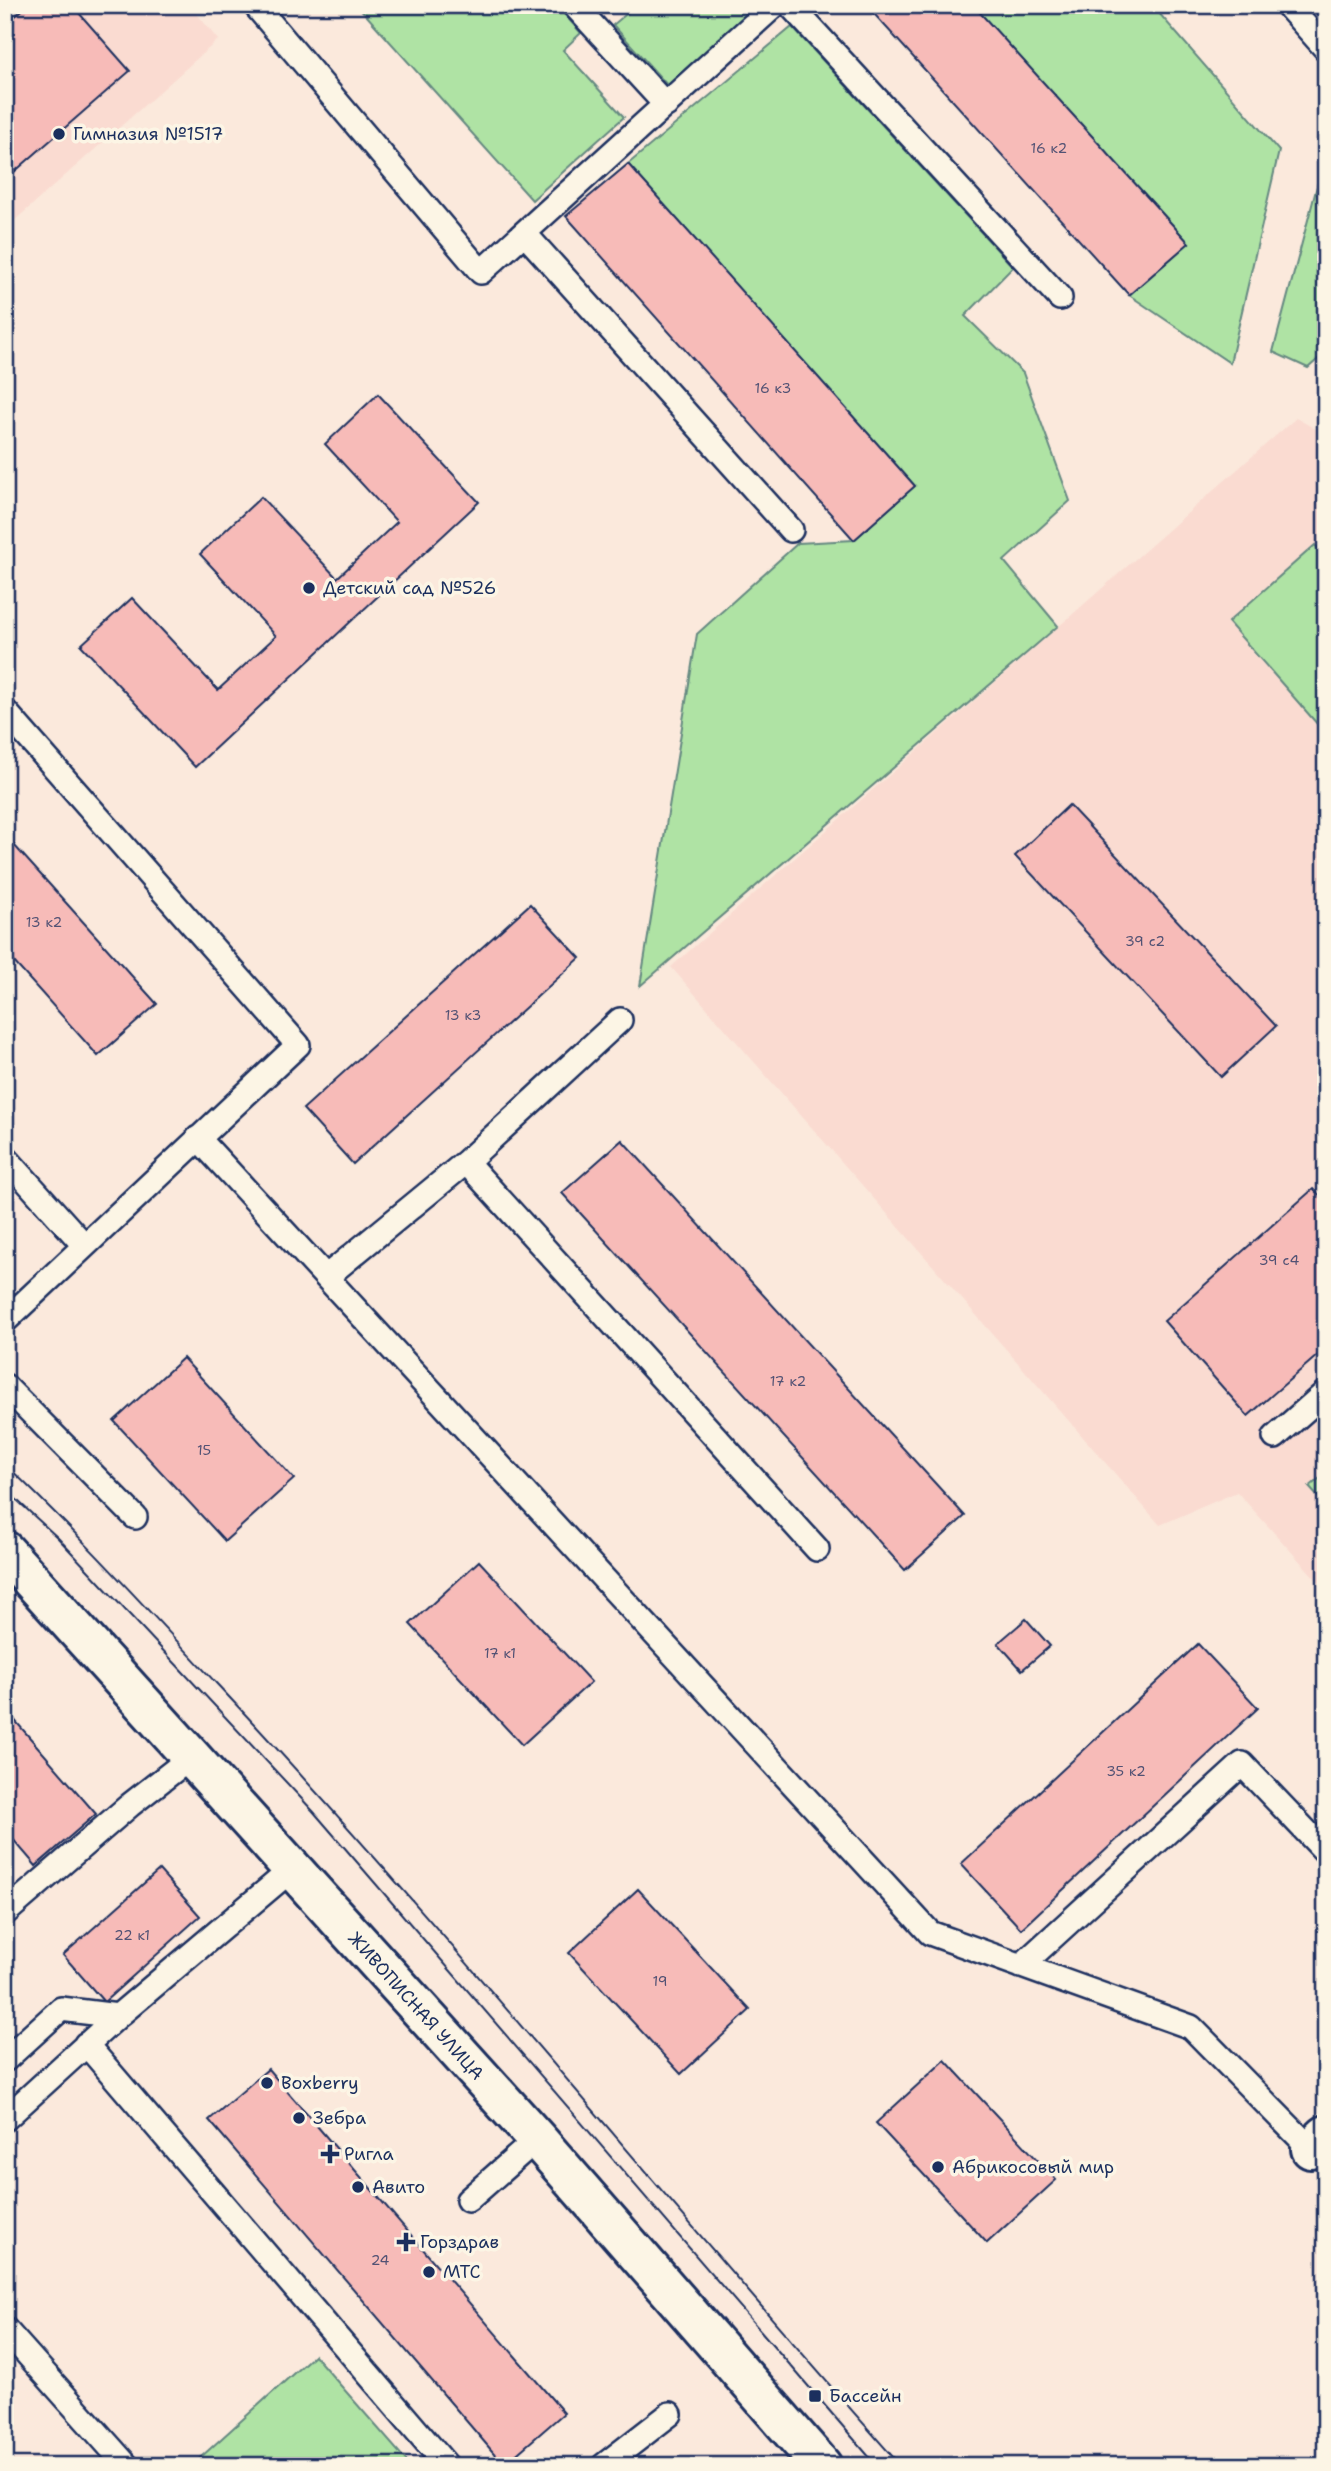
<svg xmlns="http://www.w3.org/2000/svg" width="1331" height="2471" font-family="'Shantell Sans',sans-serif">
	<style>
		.built { fill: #fadbd1 }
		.green { fill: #afe3a4; stroke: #658981; stroke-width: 2 }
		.building { fill: #f7bbb8; stroke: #1b2f5e; stroke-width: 2 }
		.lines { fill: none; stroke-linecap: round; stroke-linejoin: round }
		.service-casing { stroke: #1b2f5e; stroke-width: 28 }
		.minor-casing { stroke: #1b2f5e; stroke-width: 44 }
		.tertiary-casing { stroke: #1b2f5e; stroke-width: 44 }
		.service { stroke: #fcf5e5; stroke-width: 23 }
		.minor { stroke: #fcf5e5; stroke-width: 38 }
		.tertiary { stroke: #fcf5e5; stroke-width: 38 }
		.tram { stroke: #1b2f5e; stroke-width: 2 }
		.poi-dot { fill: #1b2f5e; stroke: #fcf5e5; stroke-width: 2.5 }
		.labels { text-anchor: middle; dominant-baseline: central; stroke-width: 7; stroke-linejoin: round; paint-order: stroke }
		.number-label { font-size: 14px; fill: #525274 }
		.poi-label { font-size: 18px; fill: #1b2f5e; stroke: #fcf5e5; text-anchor: start }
		.street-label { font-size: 18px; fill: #1b2f5e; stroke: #fcf5e5 }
	</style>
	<rect width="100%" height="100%" fill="#fbe9dc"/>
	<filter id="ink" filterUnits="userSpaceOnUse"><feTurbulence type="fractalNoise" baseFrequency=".0143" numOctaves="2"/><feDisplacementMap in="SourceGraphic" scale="14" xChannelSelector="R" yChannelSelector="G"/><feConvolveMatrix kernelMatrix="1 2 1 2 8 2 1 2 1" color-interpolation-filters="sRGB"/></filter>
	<g filter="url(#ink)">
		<path class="built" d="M5,5H190L218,40L5,229Z
			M1296,418L1326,435V1590L1237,1492L1160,1525L671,967Z"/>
		<path class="green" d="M357,5H556L581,33L563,50L624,117L532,200Z
			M637,5H757L668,86L613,25Z
			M973,5H1152L1279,151L1230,363L1129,295L1189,243Z
			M792,27L1013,267L965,316L1023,373L1070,501L1004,561L1058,626L640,986L697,634L798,543L854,540L915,486L628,164Z
			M1326,152V352L1308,368L1273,352Z
			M1315,545L1326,557V734L1228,622Z
			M1326,1473V1506L1309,1487Z
			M314,2355L411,2466H191Z"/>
		<path class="building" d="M28,5H72L130,71L5,180V25Z
			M866,5H973L1189,243L1129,295Z
			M628,164L915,486L854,540L566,216Z
			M378,394L479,502L195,767L81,645L132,598L218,690L276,636L200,554L261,497L337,578L397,522L325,444Z
			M1069,805L1276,1026L1221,1077L1015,856Z
			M5,835L157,1004L98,1056L5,952Z
			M530,904L580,958L353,1164L303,1109Z
			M622,1140L965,1516L905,1570L562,1193Z
			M1313,1189L1323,1199L1326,1196V1348L1248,1416L1164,1321Z
			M183,1358L294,1479L225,1541L114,1421Z
			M479,1561L591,1682L522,1745L410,1624Z
			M1026,1619L1050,1646L1022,1670L998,1643Z
			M1198,1644L1258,1708L1021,1929L961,1864Z
			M5,1709L96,1814L36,1866L5,1830Z
			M159,1870L200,1916L104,2002L63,1955Z
			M638,1889L750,2010L681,2074L569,1953Z
			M945,2060L1056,2180L987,2243L876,2123Z
			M268,2069L564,2413L504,2465L209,2120Z"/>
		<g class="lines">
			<defs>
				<path id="service" d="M255,5L481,272L775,5
					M574,5L666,105
					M790,5L1060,298
					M1287,5L1326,49
					M524,233L791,530
					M5,711L298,1045L5,1321
					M198,1138L930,1933L1191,2027L1311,2149
					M5,1157L84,1245
					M466,1162L817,1549
					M326,1277L466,1162L620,1020
					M5,1386L135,1517
					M1275,1437L1326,1392
					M5,1913L130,1805L190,1758
					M1021,1966L1242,1764L1326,1852
					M86,2044L447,2466
					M5,2060L61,2009L118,2016
					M5,2119L118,2016L291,1870
					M468,2200L537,2139
					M5,2329L127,2466
					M603,2466L670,2414"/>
				<path id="minor" d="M1311,2149L1326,2135"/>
				<path id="tertiary" d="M5,1551L537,2139L822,2466"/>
			</defs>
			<use href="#service" class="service-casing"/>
			<use href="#minor" class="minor-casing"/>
			<use href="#tertiary" class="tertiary-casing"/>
			<use href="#service" class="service"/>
			<use href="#minor" class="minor"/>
			<use href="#tertiary" class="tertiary"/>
			<path class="tram" d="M5,1464C79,1534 147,1609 216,1683C453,1936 670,2207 901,2466
				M5,1489L58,1538L313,1811L877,2466"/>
		</g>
	</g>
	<g class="poi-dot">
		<circle cx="59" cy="134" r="7"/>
		<circle cx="309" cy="588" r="7"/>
		<circle cx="267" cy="2083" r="7"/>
		<circle cx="299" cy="2118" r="7"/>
		<path d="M326.5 2143.5h7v7h7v7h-7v7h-7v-7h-7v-7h7z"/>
		<circle cx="938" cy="2167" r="7"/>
		<circle cx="358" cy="2187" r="7"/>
		<path d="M402.5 2231.5h7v7h7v7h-7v7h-7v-7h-7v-7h7z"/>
		<circle cx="429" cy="2272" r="7"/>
		<rect x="808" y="2389" width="14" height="14" rx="3.5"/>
	</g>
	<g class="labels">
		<g class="number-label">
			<text x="1049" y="148">16 к2</text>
			<text x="773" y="388">16 к3</text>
			<text x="44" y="922">13 к2</text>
			<text x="1145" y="941">39 с2</text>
			<text x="463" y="1015">13 к3</text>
			<text x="1279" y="1260">39 с4</text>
			<text x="788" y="1381">17 к2</text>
			<text x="204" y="1450">15</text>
			<text x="500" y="1653">17 к1</text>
			<text x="1126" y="1771">35 к2</text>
			<text x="132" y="1935">22 к1</text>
			<text x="660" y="1981">19</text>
			<text x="380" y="2260">24</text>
		</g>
		<g class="poi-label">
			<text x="73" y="134">Гимназия №1517</text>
			<text x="323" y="588">Детский сад №526</text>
			<text x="281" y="2083">Boxberry</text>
			<text x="313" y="2118">Зебра</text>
			<text x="344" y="2154">Ригла</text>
			<text x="952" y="2167">Абрикосовый мир</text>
			<text x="372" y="2187">Авито</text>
			<text x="420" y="2242">Горздрав</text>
			<text x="443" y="2272">МТС</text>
			<text x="829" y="2396">Бассейн</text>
		</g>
		<g class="street-label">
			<text transform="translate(416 2006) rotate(48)">ЖИВОПИСНАЯ УЛИЦА</text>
		</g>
	</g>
	<rect width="1331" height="2471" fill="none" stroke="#fcf5e5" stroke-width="28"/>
	<rect x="14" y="14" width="1303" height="2443" fill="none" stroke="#1b2f5e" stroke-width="2.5" filter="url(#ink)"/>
</svg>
